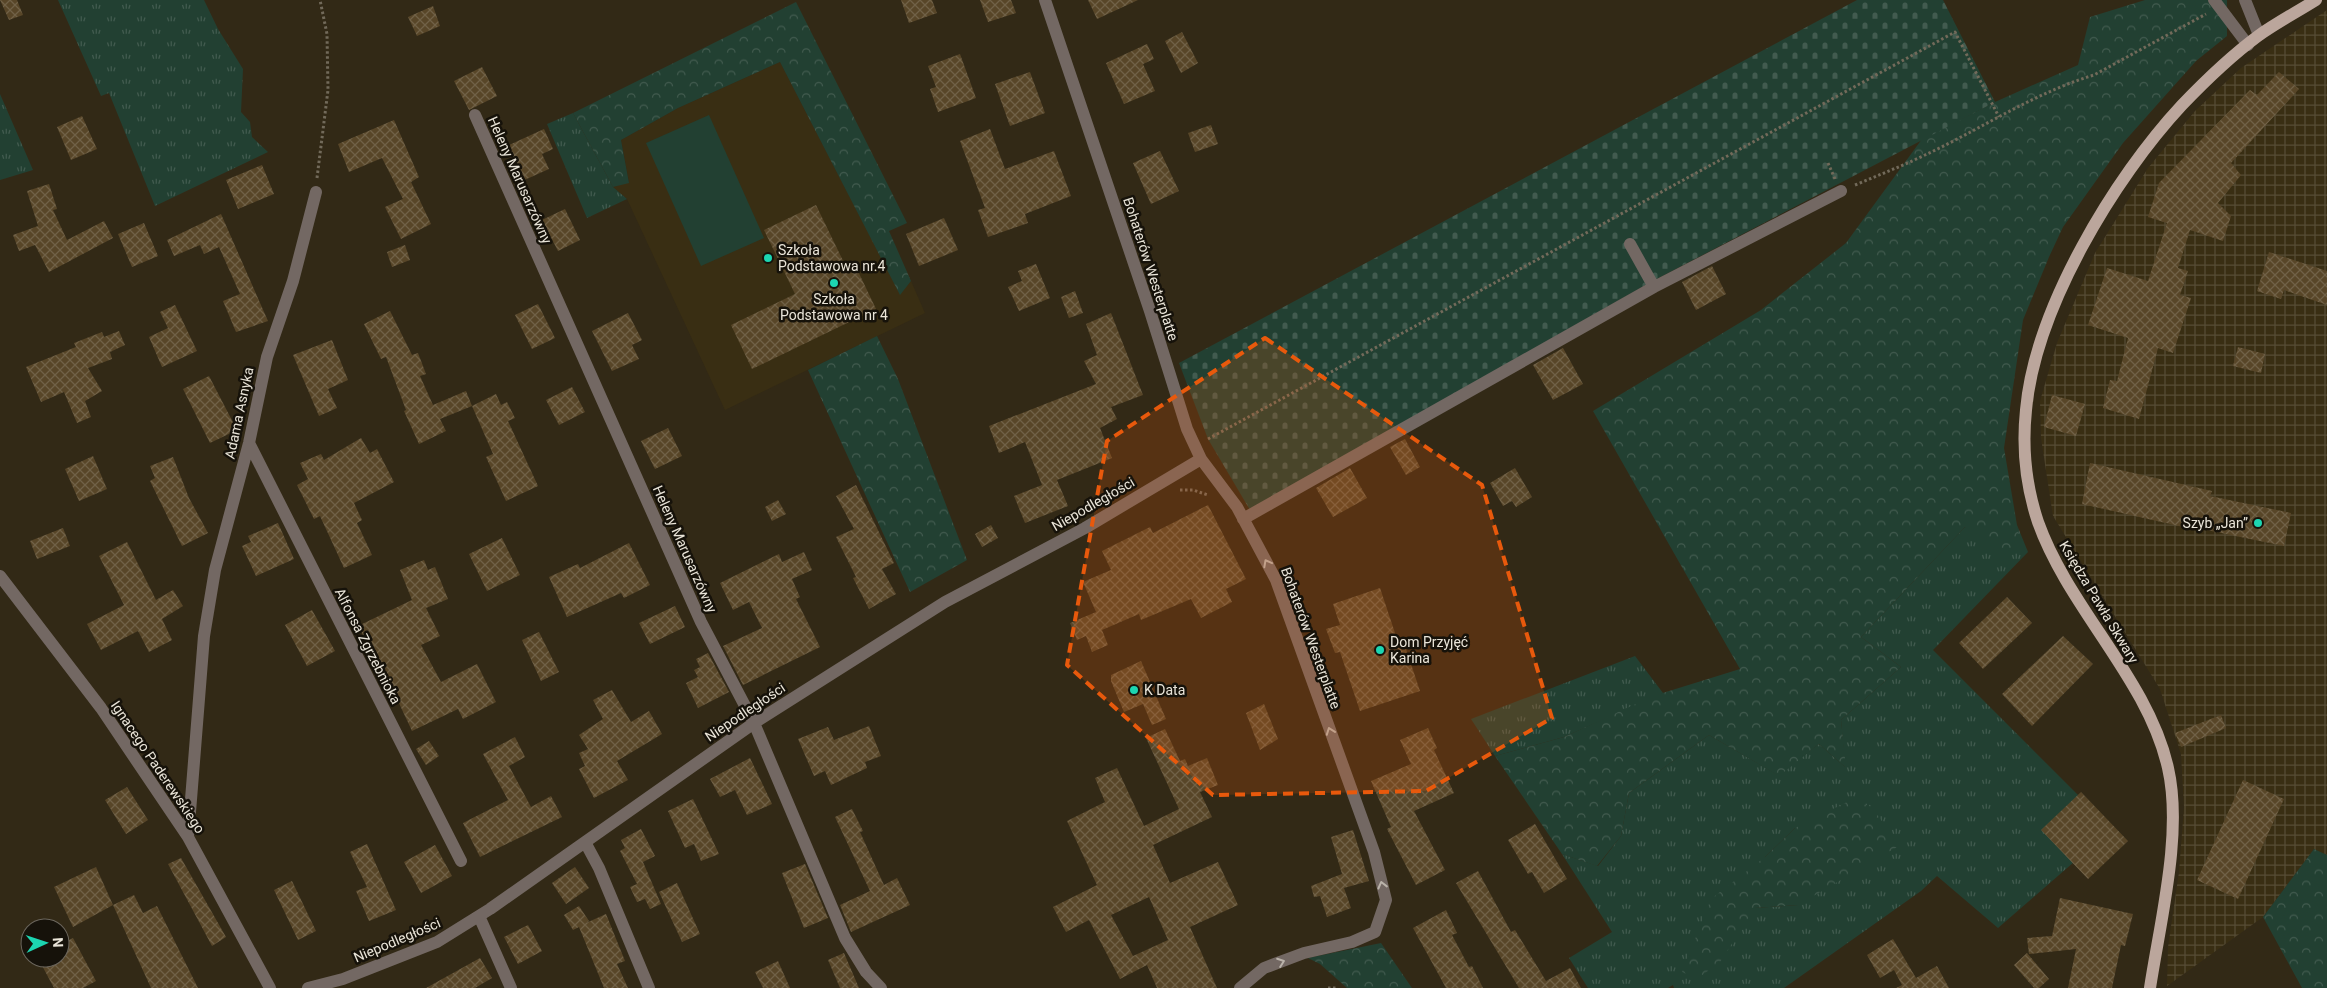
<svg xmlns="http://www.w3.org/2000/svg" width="2327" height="988" font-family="Roboto,sans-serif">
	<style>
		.built { fill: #392e13 }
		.industrial { fill: url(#industrial-grid) }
		.grass { fill: url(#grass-tufts); fill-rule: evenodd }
		.forest { fill: url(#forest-crowns) }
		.cemetery { fill: url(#cemetery-stones) }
		.park { fill: #224032 }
		.building { fill: url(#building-cross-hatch); fill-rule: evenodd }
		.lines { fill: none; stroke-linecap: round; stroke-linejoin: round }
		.path { stroke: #726a5a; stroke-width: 3; stroke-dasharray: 2.5 2.5; stroke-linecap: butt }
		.minor { stroke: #736863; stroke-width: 12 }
		.major { stroke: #bba69c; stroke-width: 12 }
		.oneway { stroke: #bab3aa }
		.marked { fill: #e8590c; fill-opacity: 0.2; stroke: #e8590c; stroke-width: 4; stroke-dasharray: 10 6; stroke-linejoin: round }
		.poi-dot { fill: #1cd5b1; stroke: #16120a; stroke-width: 2 }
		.labels { text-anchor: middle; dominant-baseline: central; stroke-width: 5; stroke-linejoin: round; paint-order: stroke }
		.street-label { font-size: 14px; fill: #eae5d9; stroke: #16120a }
		.poi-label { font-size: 14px; fill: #eae5d9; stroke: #16120a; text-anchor: start }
	</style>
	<defs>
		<pattern id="industrial-grid" width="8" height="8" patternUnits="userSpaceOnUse" patternTransform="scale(1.25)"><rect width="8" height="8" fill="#392e13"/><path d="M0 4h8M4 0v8" fill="none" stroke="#564c35"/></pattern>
		<pattern id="grass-tufts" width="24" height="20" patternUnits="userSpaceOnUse" patternTransform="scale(1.25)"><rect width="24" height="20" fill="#224032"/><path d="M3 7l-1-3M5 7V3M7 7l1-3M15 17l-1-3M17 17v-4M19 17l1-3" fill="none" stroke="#425b4f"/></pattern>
		<pattern id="forest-crowns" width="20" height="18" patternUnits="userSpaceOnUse" patternTransform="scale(1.25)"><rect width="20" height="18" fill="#224032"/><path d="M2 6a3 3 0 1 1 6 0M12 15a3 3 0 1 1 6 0" fill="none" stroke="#425b4f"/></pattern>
		<pattern id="cemetery-stones" width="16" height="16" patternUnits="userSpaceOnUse" patternTransform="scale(1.25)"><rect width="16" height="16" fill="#224032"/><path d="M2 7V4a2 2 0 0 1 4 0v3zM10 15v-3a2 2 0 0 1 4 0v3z" fill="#425b4f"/></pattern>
		<pattern id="building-cross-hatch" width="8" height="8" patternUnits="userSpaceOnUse" patternTransform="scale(1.25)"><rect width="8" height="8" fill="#584628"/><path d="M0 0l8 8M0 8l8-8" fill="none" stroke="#706147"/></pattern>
	</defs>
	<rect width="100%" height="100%" fill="#322916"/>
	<path class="built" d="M780,62L900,294L911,281L925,313L725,410L627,199L613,187L629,182L621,140L678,108Z"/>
	<path class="industrial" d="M2327,10V855L2314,849L2263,917L2167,986L2168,947L2179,872L2184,807L2181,754L2160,689L2053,516L2041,438L2040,401L2057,343L2095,253L2148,168L2195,111L2241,68Z"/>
	<path class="grass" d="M58,0H204L218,29L243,69L241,112L250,122L252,137L268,152L155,206L109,93L101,96Z
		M0,94L33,170L0,180Z
		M573,113L613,187L627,199L587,218L547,124Z
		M2017,525L2028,552L1933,650L2112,829L1998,928L1937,876L1921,891L1784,988H1674L1673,985L1668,988H1588L1569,958L1612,932L1562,854L1598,866L1621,836L1629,793L1709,735L1778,775L1819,744L1845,767L1841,720L1901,667L1861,637L1965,527L2018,544ZM1795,828L1798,905L1755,908L1765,857Z
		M1635,656L1663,693L1564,737L1495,756L1471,719Z"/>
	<path class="forest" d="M2145,0H2227V36L2196,61L2123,143L2063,227L2049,257L2023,320L2004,448L2018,531V544L2003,556L1965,527L1861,637L1901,667L1841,720L1846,768L1819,744L1779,776L1709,735L1629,793L1621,836L1597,866L1562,854L1495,756L1564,737L1653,696L1740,669L1593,411L1761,310L1846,243L1922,139L1995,102L2078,65L2090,17Z
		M796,2L907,223L889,231L911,281L900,295L780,62L678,108L621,140L629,183L613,187L573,113Z
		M877,336L898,379L967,560L910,592L808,370Z
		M1851,800L1872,807L1899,846L1798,905L1755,908L1720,962L1697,979L1682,972L1711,899L1765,857L1795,828Z
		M2314,849L2327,855V988H2302L2263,917Z
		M1381,943L1412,988H1347L1320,964L1308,958Z"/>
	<path class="cemetery" d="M1857,0H1943L1995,102L1651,282L1250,510L1208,439L1179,363Z"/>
	<path class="park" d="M709,115L764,238L701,266L646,143Z"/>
	<path class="building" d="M0,0H17L23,15L9,20Z
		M901,0H932L937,13L909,23Z
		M980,0H1011L1016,13L988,22Z
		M1088,0H1138L1097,19Z
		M433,6L440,26L417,36L408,17Z
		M1182,32L1198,63L1181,73L1165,41Z
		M1147,44L1154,59L1143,64L1155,91L1124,104L1106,63Z
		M960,54L976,98L938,112L930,89L936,87L928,66Z
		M482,67L497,96L469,110L454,81Z
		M1030,72L1045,113L1010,126L995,84Z
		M2279,72L2299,89L2231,163L2241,175L2218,203L2231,216L2223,241L2190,230L2178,268L2188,271L2180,295L2191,298L2173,353L2158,348L2139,419L2103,408L2110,380L2117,381L2128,338L2088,325L2107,268L2148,281L2167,223L2148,217L2159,183L2250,90L2257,95Z
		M82,116L97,149L71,160L57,127Z
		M394,120L419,177L411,182L431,224L401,239L385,207L403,199L382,158L349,172L338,144Z
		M1211,125L1218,144L1195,152L1188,133Z
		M544,129L553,149L542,154L549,169L520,182L505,147Z
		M990,129L1005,169L1054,151L1071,196L1025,214L1028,223L988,237L978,210L985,208L960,141Z
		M1160,151L1179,191L1151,204L1133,163Z
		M262,165L274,194L238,209L226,180Z
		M49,184L57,209L53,210L67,240L104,221L113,238L49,272L35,245L19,251L13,235L38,226L27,191Z
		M816,205L848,271L856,267L876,309L752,369L731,325L795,294L764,230Z
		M565,209L580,240L558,251L542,220Z
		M221,214L268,321L236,332L223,301L240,294L219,247L204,254L200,245L174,256L167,240Z
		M944,218L958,250L919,266L906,234Z
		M144,223L158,256L132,267L118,234Z
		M405,245L410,260L392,267L387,252Z
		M2269,252L2327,271V305L2284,290L2281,299L2257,291Z
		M1036,264L1050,298L1019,311L1008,287L1022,281L1018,271Z
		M1712,266L1726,294L1696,310L1682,282Z
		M1075,291L1083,313L1069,318L1061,297Z
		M538,304L555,338L532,349L515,315Z
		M175,305L197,351L162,367L149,337L168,328L160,312Z
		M390,311L412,355L418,353L426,374L420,376L433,405L466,391L472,406L440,419L446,431L419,444L404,411L406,410L386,357L381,359L364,324Z
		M628,313L642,340L632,345L639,359L612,371L592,331Z
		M1111,313L1143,395L1111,407L1117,419L1100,428L1112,458L1057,480L1068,506L1025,523L1014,496L1042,485L1025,442L999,453L989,426L1096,384L1084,361L1097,355L1086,324Z
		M119,331L125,345L110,352L112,359L88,368L102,391L85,401L91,417L77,423L64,392L41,402L26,367L76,347L74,343L102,332L104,337Z
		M332,340L348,380L328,389L337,408L319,416L293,355Z
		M2238,347L2265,354L2261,373L2233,366Z
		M1563,348L1583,384L1553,400L1533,365Z
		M209,376L237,430L210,443L183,389Z
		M572,387L585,412L559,425L546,400Z
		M496,394L501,405L507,402L515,418L508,421L538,486L506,501L486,457L493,454L472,406Z
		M2052,395L2085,404L2076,436L2044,427Z
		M668,428L682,456L655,469L641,441Z
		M361,438L370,453L377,449L394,482L354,503L362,520L357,523L372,555L344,568L320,516L314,519L297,485L308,479L300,463L321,454L324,460Z
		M1405,439L1420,467L1406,475L1390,447Z
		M93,456L107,489L79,501L65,469Z
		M173,457L189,498L208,533L182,546L150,481L155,478L150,466Z
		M2090,463L2212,491L2210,496L2291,513L2284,546L2202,529L2201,531L2082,504Z
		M1350,468L1367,498L1333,517L1316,488Z
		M1515,468L1532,497L1516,507L1512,501L1503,506L1490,483Z
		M856,485L894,563L882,569L896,594L869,609L853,578L856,577L836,537L854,529L836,496Z
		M778,500L786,514L772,521L765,507Z
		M1208,505L1246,579L1226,589L1232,602L1201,618L1191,599L1141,620L1139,614L1102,630L1108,645L1092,652L1086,636L1077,640L1070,623L1096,612L1083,582L1111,570L1102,551L1150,527L1153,533Z
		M278,523L294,559L256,576L242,546L251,542L248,536Z
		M991,525L998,538L982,547L975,534Z
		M63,528L70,546L37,559L30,541Z
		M502,538L520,575L487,591L469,554Z
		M127,542L156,600L173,590L183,606L162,619L172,640L149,652L138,631L101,650L87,624L124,605L99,556Z
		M629,543L650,585L624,598L621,593L567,617L549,577L578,564L580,568Z
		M804,552L812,570L792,579L800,597L796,599L820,647L743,685L723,646L762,628L749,602L733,610L720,583L779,554L782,562Z
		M424,560L428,570L435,567L448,599L426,608L440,636L421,645L441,682L477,664L496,702L463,719L458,709L412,731L390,684H389L358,626L412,600L400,570Z
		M1380,588L1399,645L1404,643L1420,691L1360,711L1340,652L1335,653L1326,629L1340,625L1333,604Z
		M2007,597L2032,623L1983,669L1959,643Z
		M675,606L685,627L650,644L639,623Z
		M312,610L335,651L307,666L285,625Z
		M539,632L559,672L541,681L522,640Z
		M2063,636L2093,664L2032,726L2002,694Z
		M708,653L729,692L698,708L686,683L698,677L694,670L700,667L696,659Z
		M1141,661L1166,719L1152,725L1143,704L1124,712L1111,681V675Z
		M612,690L631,722L649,711L662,734L617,761L628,780L594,798L579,769L585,766L579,753L588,749L579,735L603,719L593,700Z
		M1264,704L1278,739L1260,750L1246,713Z
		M2221,715L2226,728L2181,747L2175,733Z
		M869,726L881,756L865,762L867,768L831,785L825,771L814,776L798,739L828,727L834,740Z
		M1428,728L1437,748L1434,750L1454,793L1414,811L1445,870L1416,885L1387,829L1391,827L1371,781L1411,764L1400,740Z
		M1165,729L1180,761L1185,759L1188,766L1207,758L1218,785L1200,792L1212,817L1153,845L1170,883L1218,862L1238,905L1190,927L1217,988H1157L1147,965L1120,979L1089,920L1066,932L1053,907L1097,885L1067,821L1105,802L1095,778L1117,768L1144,826L1179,809L1146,738ZM1149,897L1168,940L1133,956L1111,915Z
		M515,737L525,757L509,766L531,807L551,796L562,817L480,857L463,823L508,800L483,754Z
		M429,741L439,756L426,765L416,749Z
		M750,758L772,804L747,815L735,790L720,797L710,779Z
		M2243,780L2284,799L2238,899L2197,880Z
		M127,787L148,820L126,834L105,800Z
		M2081,792L2128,841L2088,879L2041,830Z
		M693,799L719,854L701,861L694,844L685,848L668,811Z
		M852,809L863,831L860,832L884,885L897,878L910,905L851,932L840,905L870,891L835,817Z
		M1535,824L1567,879L1544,893L1532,872L1528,874L1508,840Z
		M641,829L655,856L643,862L661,904L650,909L645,899L637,902L630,887L637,884L620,851L625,848L621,840Z
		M1353,830L1369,881L1344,888L1351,908L1327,917L1320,896L1314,897L1311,886L1342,874L1331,837Z
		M367,844L396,910L369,921L356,891L367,887L350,852Z
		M435,845L452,876L421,893L404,862Z
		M181,858L226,937L212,946L168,864Z
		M805,864L828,918L804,928L782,873Z
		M96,867L113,905L73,927L54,887Z
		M575,867L589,888L566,904L552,883Z
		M1478,871L1511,932L1515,930L1546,981L1570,968L1581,988H1519L1456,883Z
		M292,881L316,931L298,940L274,890Z
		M677,883L700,934L682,942L659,892Z
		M134,895L143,913L157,906L198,988H151L113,905Z
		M2060,898L2133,914L2125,946L2121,945L2112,988H2068L2076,949L2029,954L2027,938L2052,936Z
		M579,906L589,921L586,923L606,914L625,961L617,964L628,988H604L579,927L573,930L564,915Z
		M1446,910L1457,933L1452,935L1469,967L1472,966L1483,988H1446L1413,928Z
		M528,925L542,951L518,964L504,937Z
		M73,938L96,981L83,988H54L38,958H60V945Z
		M1893,939L1916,978L1937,966L1949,988H1896L1902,985L1894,970L1880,978L1867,955Z
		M844,953L859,988H840L828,960Z
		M2027,953L2049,979L2039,988H2034L2014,965Z
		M480,958L492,978L475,988H426Z
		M778,961L790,988H763L755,972Z"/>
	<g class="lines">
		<path class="path" d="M1828,163L1835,179
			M317,178L328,90L327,34L320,0
			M1855,185C1879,175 1902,166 1925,155C1981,129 2034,93 2094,75L2206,14
			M1208,439L1955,32L1999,117
			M1180,490H1193L1208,495
			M1328,988H1338"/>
		<path class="minor" d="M1045,0L1150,311L1187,429L1201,459L1237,507L1276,580L1374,852L1386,900L1375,932L1352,942L1304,953L1264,968L1240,988
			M2214,0L2248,45
			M2245,0L2259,35
			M475,115L701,622L754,723L845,938L866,972L881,988
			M1654,287L1841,191
			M249,443L461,861
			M1243,519L1654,287L1630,244
			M0,576L101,708L188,837L270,988
			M188,837L204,636L215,570L249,443L267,357L293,281L316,192
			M585,842L599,868L649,988
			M479,916L511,988
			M308,988L343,979L437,942L490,909L754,723L945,602L1085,528L1201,459"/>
		<path class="major" d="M2150,988C2160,922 2183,833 2168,768C2148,679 2069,609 2038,522C2026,486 2022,448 2026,410C2035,309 2114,178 2182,105C2205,81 2231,56 2258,36C2276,23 2297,12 2316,0"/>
	</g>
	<defs><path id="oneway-chevron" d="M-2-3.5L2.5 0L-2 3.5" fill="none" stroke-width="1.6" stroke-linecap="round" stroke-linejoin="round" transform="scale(1.25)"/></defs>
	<g class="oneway">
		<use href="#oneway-chevron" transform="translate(1267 563) rotate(-118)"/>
		<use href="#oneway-chevron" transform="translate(1330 731) rotate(-110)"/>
		<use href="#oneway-chevron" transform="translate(1382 885) rotate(-104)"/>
		<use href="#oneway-chevron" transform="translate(1281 962) rotate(-20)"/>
	</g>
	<path class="marked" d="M1265,338L1482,485L1552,718L1426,791L1213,795L1067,665L1107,441Z"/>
	<g class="poi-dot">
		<circle cx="768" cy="258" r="5"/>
		<circle cx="834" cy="283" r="5"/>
		<circle cx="2258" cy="523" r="5"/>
		<circle cx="1380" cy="650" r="5"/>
		<circle cx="1134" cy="690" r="5"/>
	</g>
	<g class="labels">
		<g class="street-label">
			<text transform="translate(520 180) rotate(66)">Heleny Marusarzówny</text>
			<text transform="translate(1151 269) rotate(72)">Bohaterów Westerplatte</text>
			<text transform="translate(239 413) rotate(-78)">Adama Asnyka</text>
			<text transform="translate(1093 504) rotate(-30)">Niepodległości</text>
			<text transform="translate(685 549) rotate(66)">Heleny Marusarzówny</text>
			<text transform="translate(2099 602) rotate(59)">Księdza Pawła Skwary</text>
			<text transform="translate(1311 638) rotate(70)">Bohaterów Westerplatte</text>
			<text transform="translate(368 646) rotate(63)">Alfonsa Zgrzebnioka</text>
			<text transform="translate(745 712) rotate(-34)">Niepodległości</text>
			<text transform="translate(158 767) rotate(56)">Ignacego Paderewskiego</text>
			<text transform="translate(397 940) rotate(-23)">Niepodległości</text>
		</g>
		<g class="poi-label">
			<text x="778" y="250">Szkoła<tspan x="778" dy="16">Podstawowa nr.4</tspan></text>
			<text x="834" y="299" text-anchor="middle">Szkoła<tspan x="834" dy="16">Podstawowa nr 4</tspan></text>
			<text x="2248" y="523" text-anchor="end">Szyb „Jan”</text>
			<text x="1390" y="642">Dom Przyjęć<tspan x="1390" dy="16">Karina</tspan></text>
			<text x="1144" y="690">K Data</text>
		</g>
	</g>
	<g transform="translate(45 943) rotate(87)"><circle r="24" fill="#16120a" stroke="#6b665d"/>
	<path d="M0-4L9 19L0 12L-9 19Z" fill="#1cd5b1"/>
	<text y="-8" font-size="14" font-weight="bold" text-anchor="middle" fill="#eae5d9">N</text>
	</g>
</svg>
